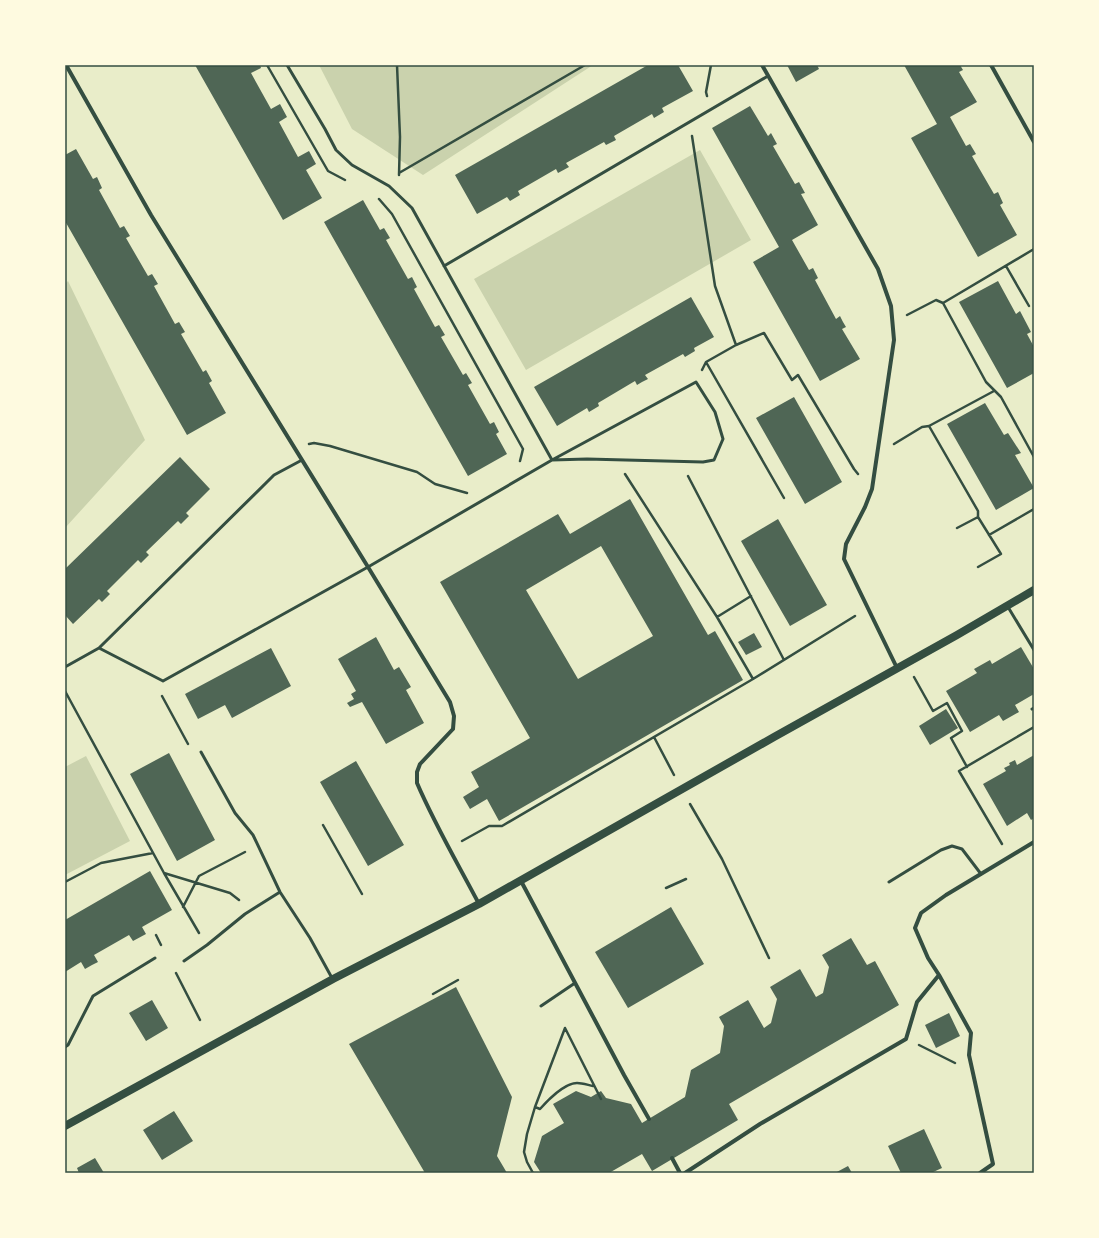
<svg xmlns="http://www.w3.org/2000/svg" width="1099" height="1238" font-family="Lato,sans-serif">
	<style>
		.green { fill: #cad2ad }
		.building { fill: #4f6655; fill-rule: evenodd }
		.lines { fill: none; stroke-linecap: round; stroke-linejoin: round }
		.path { stroke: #344e41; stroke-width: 2.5 }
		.service { stroke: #344e41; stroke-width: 3 }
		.minor { stroke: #344e41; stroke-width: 4 }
		.secondary { stroke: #344e41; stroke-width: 8 }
		.neatline { fill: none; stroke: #344e41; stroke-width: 1.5 }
	</style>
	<rect width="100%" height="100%" fill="#e9edc9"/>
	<path class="green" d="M319,65H593L423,175L352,129Z
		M700,150L751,240L526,370L474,279Z
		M68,281L145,440L65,528V284Z
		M86,756L130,841L65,875V767Z"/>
	<path class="building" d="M195,65H260L261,68L251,73L271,109L280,104L287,117L279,122L298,157L309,151L316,164L306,170L322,198L283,220Z
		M648,65H678L693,91L662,108L664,112L654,118L652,114L614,136L616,140L606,145L604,142L566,163L569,167L558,173L556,169L518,191L520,195L510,201L507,197L477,214L455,175Z
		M787,65H817L819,69L796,82Z
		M904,65H960L963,70L959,72L977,102L950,117L966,146L970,144L976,154L972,156L994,194L998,192L1003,203L1000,205L1017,235L978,257L911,138L937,124Z
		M750,106L768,136L771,133L777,144L773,146L795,184L799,182L805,193L801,194L818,225L792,240L809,270L813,268L818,278L815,280L836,319L840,316L843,322L846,327L842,329L860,359L820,381L753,262L779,247L712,128Z
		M76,149L93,179L97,177L102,188L99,190L120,228L124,226L130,236L126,238L148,276L152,274L158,284L154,286L175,324L179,322L185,332L181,334L203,372L206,370L212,381L209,383L226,413L187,435L65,221V155Z
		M363,200L380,230L384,228L390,238L386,240L408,279L412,277L417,287L414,289L435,327L439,325L445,335L441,337L463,375L466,373L472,383L468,385L490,424L494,422L499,432L496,434L507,454L468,476L324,222Z
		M998,281L1016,314L1020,311L1031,332L1027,334L1034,347V373L1007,388L959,302Z
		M691,297L714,337L694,348L695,351L685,357L683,354L645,375L648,379L642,382L637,385L635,381L598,403L599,406L589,412L587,408L557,426L534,387Z
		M794,397L842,482L805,504L756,418Z
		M985,403L1004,435L1008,433L1021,453L1015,455L1034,488L996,510L947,424Z
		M180,457L210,489L186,513L189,516L181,524L178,521L146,552L149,555L141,563L138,560L107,591L110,594L102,602L99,599L73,624L65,615V569Z
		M630,499L708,635L715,631L743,680L499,821L487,799L470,809L463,797L479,787L471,772L530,738L440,582L558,514L570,534ZM601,546L653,636L578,679L526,590Z
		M778,519L827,605L790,626L741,541Z
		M754,633L762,647L746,655L738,642Z
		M376,637L394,670L399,667L411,687L406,690L424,723L386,744L362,702L350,707L347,703L354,699L351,694L356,691L338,659Z
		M1021,647L1034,669V694L1015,705L1019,712L1003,721L999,715L970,732L946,691L977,673L974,669L990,660L992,664Z
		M271,648L291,686L232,718L225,705L198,719L185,694Z
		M946,709L958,728L930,745L919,726Z
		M169,753L215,840L177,861L130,774Z
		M1034,755V818L1031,820L1027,813L1007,826L983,784L1006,771L1004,768L1010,765L1009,763L1015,760L1017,765Z
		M356,761L404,845L368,866L320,782Z
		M150,871L172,910L142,927L146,934L133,941L129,935L94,955L98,962L92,965L85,969L81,962L65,972V920Z
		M671,907L704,964L628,1008L595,952Z
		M851,938L867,965L875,961L899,1005L729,1104L738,1120L652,1171L642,1154L609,1173H541L534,1162L542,1136L564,1123L553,1104L576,1091L591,1097L601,1091L606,1098L631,1104L642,1123L685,1097L691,1070L720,1053L724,1026L719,1017L748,1000L764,1028L771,1023L777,999L770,987L800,969L816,997L823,993L829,967L822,955Z
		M456,987L512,1097L497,1156L507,1173H425L349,1044Z
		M152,1000L168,1028L146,1041L129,1013Z
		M949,1013L960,1036L936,1048L925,1025Z
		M174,1111L193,1141L162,1160L143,1130Z
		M924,1129L942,1168L931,1173H901L888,1146Z
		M95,1158L104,1173H79L77,1168Z
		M848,1166L852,1173H835Z"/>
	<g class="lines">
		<path class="path" d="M267,65L328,171L345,180
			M397,65L400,137L399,175
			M707,96L706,92L711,65
			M692,136L715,286L736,345L706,362L702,370
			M399,173L585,65
			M379,199L392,214L523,449L520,461
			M1034,249L943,303L986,382L1001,397L1034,457
			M1006,266L1029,306
			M907,315L936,300L943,303
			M736,345L764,333L792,380L798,375L854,469L858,474
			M706,362L784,498
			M309,444L314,443L330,446L417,472L435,484L467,493
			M894,444L922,427L929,426
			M625,474L717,617L753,679L855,616
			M688,476L784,660
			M957,528L978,517
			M989,535L1034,509
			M978,567L1001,554L978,517V511L929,426L994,391
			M717,617L751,596
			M914,677L933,711L947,703L962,731L951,738L967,767
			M65,691L164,873L230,893L239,900
			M162,696L188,744
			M654,737L674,775
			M690,804L722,859L769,958
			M323,825L362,894
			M462,841L489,826H502L753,679
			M1002,844L959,771L1034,727
			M164,873L199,933
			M65,882L101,863L153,853
			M666,888L686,879
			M183,907L199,876L245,852
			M156,935L161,945
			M176,973L200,1020
			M433,994L458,980
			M919,1045L955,1063
			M535,1107L540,1109C548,1100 565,1083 577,1083C582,1083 588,1085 593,1086
			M533,1173L527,1162L524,1152L527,1134L535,1107L565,1028L601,1099"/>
		<path class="service" d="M287,65L325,129L336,150L352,165L389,186L412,208L552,460
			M444,266L768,76
			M1008,607L1034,650
			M99,648L274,475L302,460
			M65,667L99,648L163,681L368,567L552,460L696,382L715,412L723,439L714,460L703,462L587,459L552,460
			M1032,709L1034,708
			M201,752L235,813L253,835L280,892L310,938L332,978
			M889,882L941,850L952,846L962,849L981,874
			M184,961L207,945L245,914L280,892
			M541,1006L575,983
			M65,1047L68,1045L93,996L155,958"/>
		<path class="minor" d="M66,65L151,215L368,567L450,702L454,716L453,729L420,764L417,772V783C435,825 458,864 479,904
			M762,65L878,269L891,306L894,340L872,489L865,507L846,544L844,559L897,668
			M991,65L1034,142
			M521,881L624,1075L649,1119
			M672,1158L680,1173
			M685,1173L760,1124L906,1039L917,1002L939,975
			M980,1173L993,1164L969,1055L971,1033L939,975L928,958L915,928L921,913L946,895L1034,842"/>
		<path class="secondary" d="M65,1126L333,979L479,904L774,737L957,635L1034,590"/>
	</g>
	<rect width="1099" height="1238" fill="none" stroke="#fefae0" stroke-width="132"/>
	<rect x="66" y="66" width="967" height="1106" class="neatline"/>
</svg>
